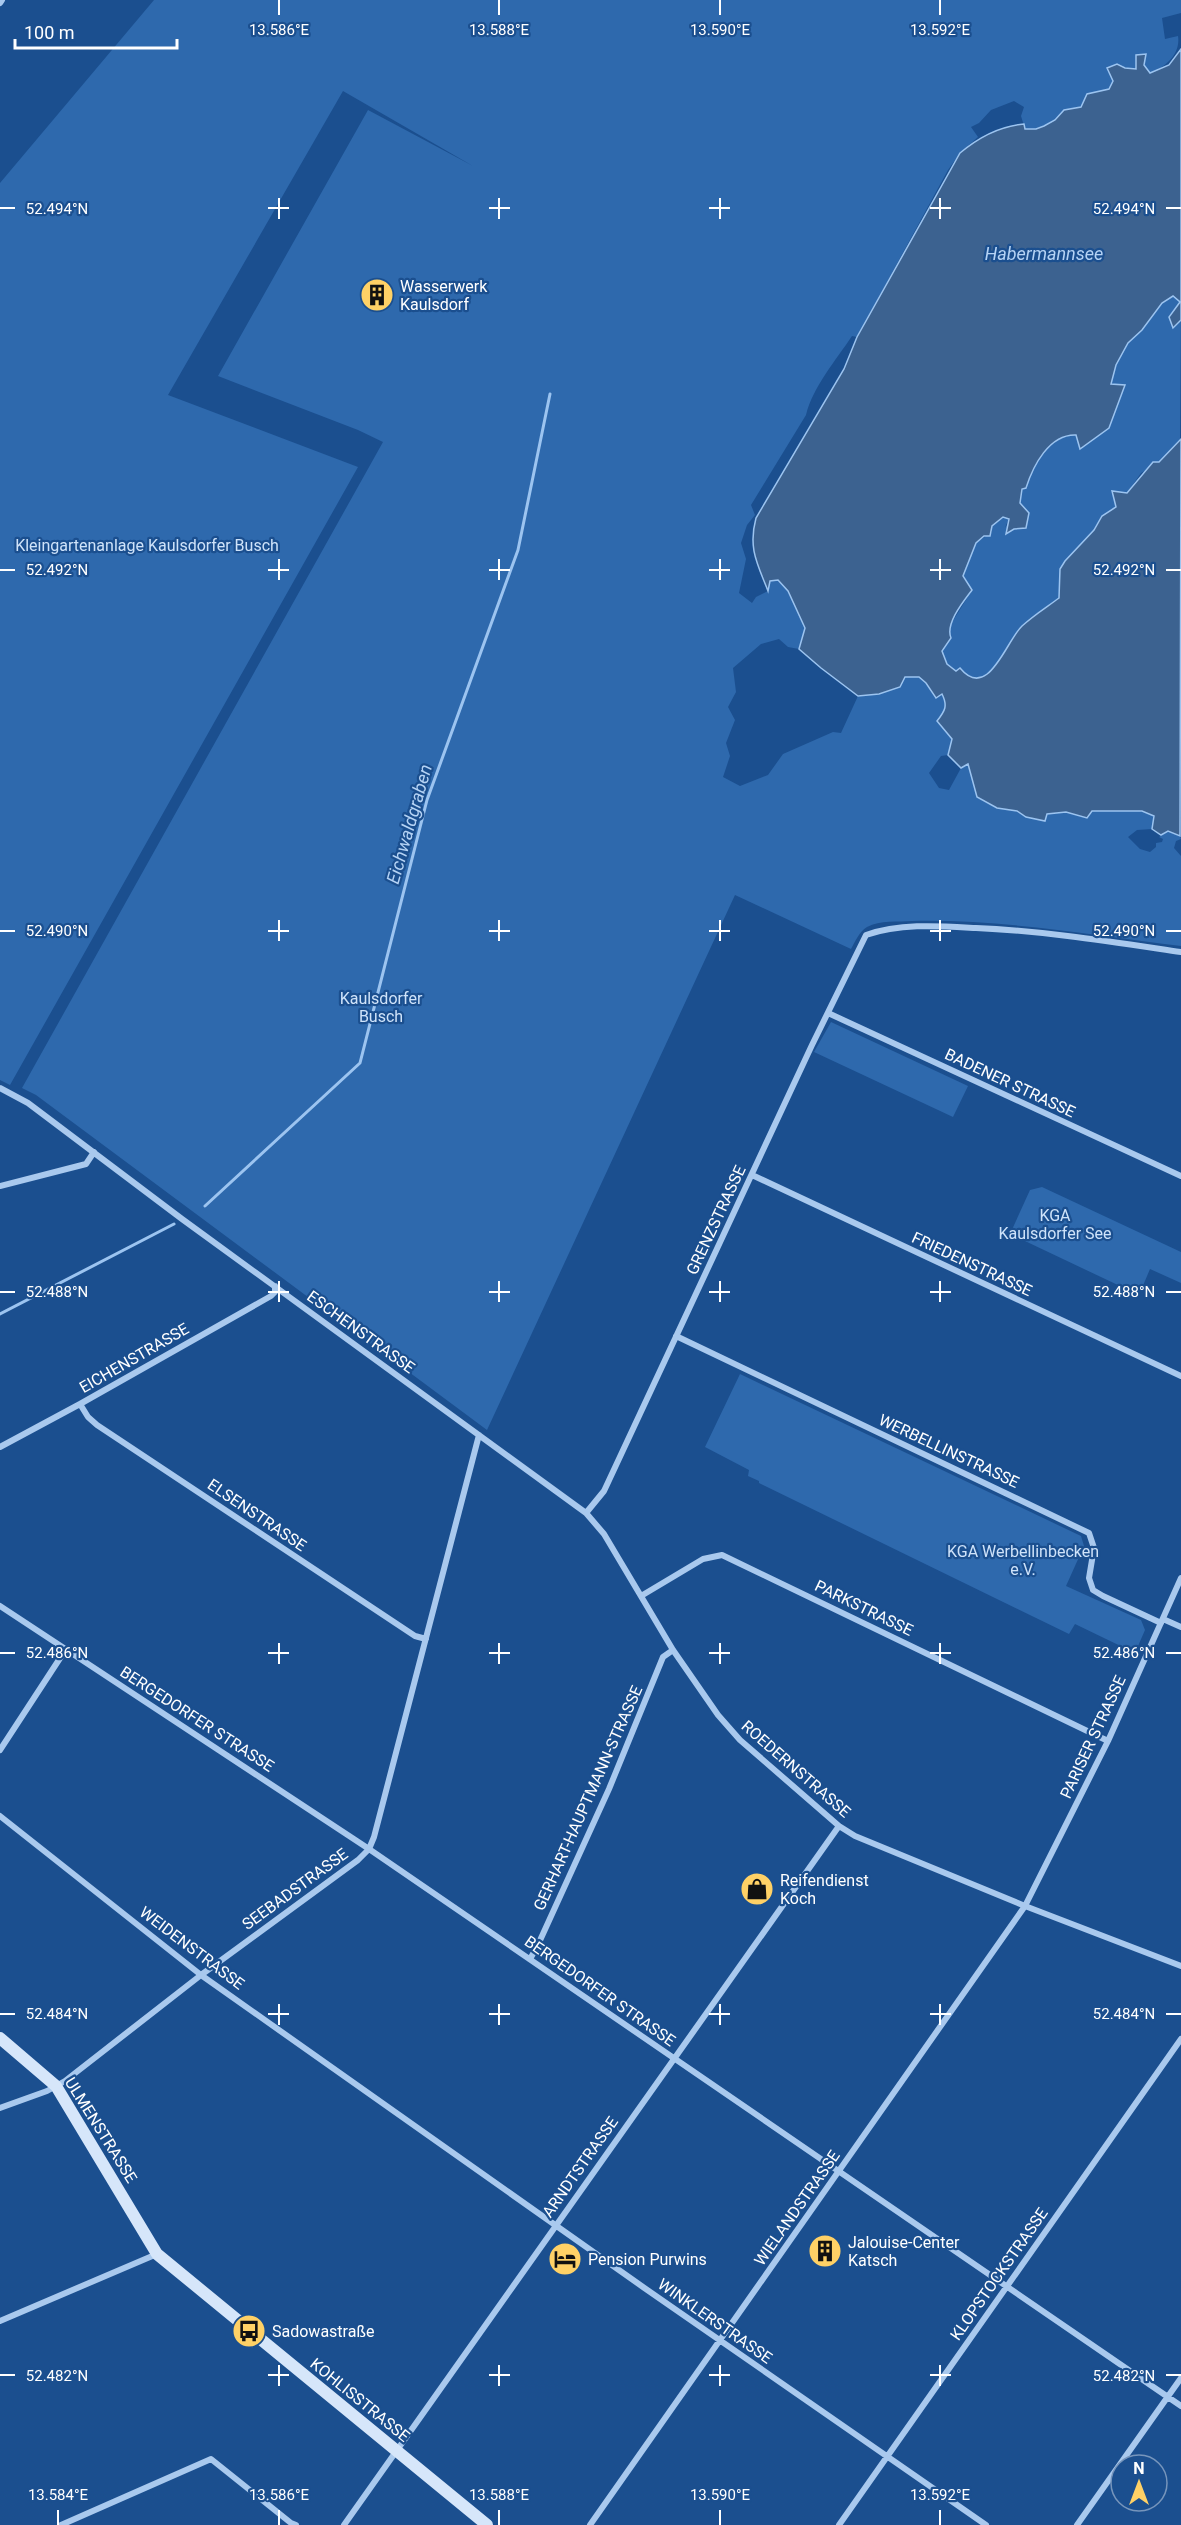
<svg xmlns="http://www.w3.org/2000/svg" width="1181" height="2525" font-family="Roboto,sans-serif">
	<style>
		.green { fill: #2e69ad }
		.water { fill: #3c6290; stroke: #9cc4f0; stroke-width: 1.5 }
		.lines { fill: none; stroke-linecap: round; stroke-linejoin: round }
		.stream { stroke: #9cc4f0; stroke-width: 3 }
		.street { stroke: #a9c9ee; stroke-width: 6 }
		.secondary { stroke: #d6e6fa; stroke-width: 12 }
		.ticks { fill: none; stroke: #fff; stroke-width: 2 }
		.labels { text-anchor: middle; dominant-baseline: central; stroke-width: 4.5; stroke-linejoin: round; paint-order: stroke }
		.poi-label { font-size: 16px; fill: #fff; stroke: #1b4f8f; text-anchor: start }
		.park-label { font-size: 16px; fill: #cfe3fa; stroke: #1b4f8f }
		.street-label { font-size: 16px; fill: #fff; stroke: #1b4f8f }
		.water-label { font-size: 18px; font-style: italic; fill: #b5d3f5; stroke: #1b4f8f }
		.ticks-label { font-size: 15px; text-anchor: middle; fill: #fff; stroke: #1b4f8f; stroke-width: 4.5; stroke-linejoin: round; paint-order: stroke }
	</style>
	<rect width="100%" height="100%" fill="#1b4f8f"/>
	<path class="green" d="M154,0H1181V13L1162,18L1165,39L1178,36C1181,55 1164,68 1150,73L1144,65L1146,55L1138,62L1137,69L1125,68L1117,64L1108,68L1113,81L1109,89L1088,94L1081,107L1064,110L1056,120L1044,126L1036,129H1025L1021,116L1024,107L1014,101L991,110L979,123L971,127L978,137L960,153L948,170L857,337L852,336C836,360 813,387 806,415L751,505L755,515L747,525L741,543L746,559L739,593L752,603L756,597L768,591L769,581L778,580L788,591L805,628L799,649L788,647L779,639L761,644L733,668L736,692L728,707L735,720L726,743L730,756L723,777L740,786L768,775L783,754L833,732L841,733L858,696L879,694L900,687L904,677H919L926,683L935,698L942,694C948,706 945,711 937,721L952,739L948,755L941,756L929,773L939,788L949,790L961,768L968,763L977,797C992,808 1003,806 1018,812C1027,816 1035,819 1045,821L1046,814L1066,812L1087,818L1092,811H1142L1154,816L1152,829L1137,830L1128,837L1140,849L1150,852L1156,847V843L1162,842L1163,839L1159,837L1168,831L1180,836L1181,839L1176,841L1174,848L1181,856V946C1092,935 1002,919 912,921C898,922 880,920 867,927C859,932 855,942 851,949L735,895L487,1430L36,1095L22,1088L383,442L358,430L218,376L368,110L473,166L343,91L168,395L358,467L10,1085L0,1080V183Z
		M1173,296L1180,302L1169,317L1174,327L1181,320L1180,441L1159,463L1141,473L1127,493L1120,494L1116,507L1102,516L1094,530L1076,549L1060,576L1059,598C1047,608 1029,616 1019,629C1006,646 986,700 960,668L956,671L947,664L942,651L949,635L951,624L972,590L963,577L976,543L992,532V526L1003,517L1009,518L1005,528L1020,503L1022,489L1026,488C1033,465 1049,435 1076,435L1080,449L1125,385L1111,384L1116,365L1128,343L1142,330L1162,303Z
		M831,1022L968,1086L953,1117L814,1052Z
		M1042,1187L1181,1252V1283L1150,1269L1139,1295L1010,1234L1030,1190Z
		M740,1374L1081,1536L1084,1546L1066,1586L1141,1620L1145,1630L1135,1653L1075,1624L1069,1634L759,1483V1481L748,1476L749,1470L705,1447Z"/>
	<path class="water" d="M1181,49V320L1173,328L1169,317L1180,302L1173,296L1162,303L1142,330L1128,343L1116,365L1111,384L1125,385L1109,428L1080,449L1076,435C1049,434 1033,466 1026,488L1022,489L1020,503L1029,513L1026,528L1014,529L1006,534L1009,519L1003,517L992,526L990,536H984L976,543L963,576L972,590C963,602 945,624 951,638L942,651L947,664L956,671L960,668C988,702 1006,641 1022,626C1034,615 1047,607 1059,598L1060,569L1065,561L1094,530L1102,516L1116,507L1112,491L1127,493L1153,462H1159L1181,439L1180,836L1168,831L1161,835L1152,829L1154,816L1142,811H1092L1087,818L1066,812L1047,814L1045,821L1026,817L1017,811L997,808L977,797L968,764L961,768L948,755L952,739L937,721C945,711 948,706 942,694L936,698L926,683L919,677H905L900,687L879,694L858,696L821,668L799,649L805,628L788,591L778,580L770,581L768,591C757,563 748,548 756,518L844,369L857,337L960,153C979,137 999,126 1024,124L1025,129H1036L1044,126L1055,120L1064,110L1081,107L1087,94L1109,89L1113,81L1107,68L1117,64L1125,68L1136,69V55L1146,54L1144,65L1150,73L1169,65Z"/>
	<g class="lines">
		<path class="stream" d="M205,1206L360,1063L427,800L518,550L550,394
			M0,1314L174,1224"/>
		<path class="street" d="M0,3L2,0
			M828,1013L1181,1176
			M0,1088L28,1103L182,1219L586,1513L604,1534L673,1650L718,1715L740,1740L839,1826L855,1836L1025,1906L1181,1966
			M752,1175L1181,1376
			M0,1186L86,1164L94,1152
			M676,1336L1089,1533L1094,1548L1089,1578L1093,1590L1103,1596L1161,1623
			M80,1404L88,1417L97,1425L415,1636L426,1639
			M0,1447L80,1404L271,1296L275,1292V1286
			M586,1513L604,1491L812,1045L866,935C901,923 939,926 976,928C1045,931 1113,942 1181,952
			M641,1596L703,1559L722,1555L1108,1741
			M0,1606L369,1849L1181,2406
			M1163,1619L1181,1627
			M0,1750L66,1649
			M0,1816L201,1975L643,2287L986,2525
			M530,1959L537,1947L609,1789L663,1657L673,1650
			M0,2108L47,2091L65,2081L201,1975L358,1860L369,1849L374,1837L479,1435
			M0,2321L157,2254
			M61,2525L211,2459L291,2523L296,2525
			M344,2525L839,1826
			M590,2525L1025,1906L1108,1741L1181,1578
			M839,2525L1181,2039
			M1077,2525L1181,2378"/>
		<path class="secondary" d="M0,2038L56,2086L157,2254L487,2525"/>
	</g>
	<path class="ticks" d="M279,0V15M499,0V15M720,0V15M940,0V15M279,198V219M499,198V219M720,198V219M940,198V219M0,208H15M268,208H289M489,208H510M709,208H730M930,208H951M1166,208H1181M279,559V580M499,559V580M720,559V580M940,559V580M0,570H15M268,570H289M489,570H510M709,570H730M930,570H951M1166,570H1181M279,920V941M499,920V941M720,920V941M940,920V941M0,931H15M268,931H289M489,931H510M709,931H730M930,931H951M1166,931H1181M279,1281V1302M499,1281V1302M720,1281V1302M940,1281V1302M0,1292H15M268,1292H289M489,1292H510M709,1292H730M930,1292H951M1166,1292H1181M279,1643V1664M499,1643V1664M720,1643V1664M940,1643V1664M0,1653H15M268,1653H289M489,1653H510M709,1653H730M930,1653H951M1166,1653H1181M279,2004V2025M499,2004V2025M720,2004V2025M940,2004V2025M0,2014H15M268,2014H289M489,2014H510M709,2014H730M930,2014H951M1166,2014H1181M279,2365V2386M499,2365V2386M720,2365V2386M940,2365V2386M0,2375H15M268,2375H289M489,2375H510M709,2375H730M930,2375H951M1166,2375H1181M58,2510V2525M279,2510V2525M499,2510V2525M720,2510V2525M940,2510V2525"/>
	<defs>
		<symbol id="building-disc" viewBox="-11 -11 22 22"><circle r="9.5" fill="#ffd166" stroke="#1b4f8f"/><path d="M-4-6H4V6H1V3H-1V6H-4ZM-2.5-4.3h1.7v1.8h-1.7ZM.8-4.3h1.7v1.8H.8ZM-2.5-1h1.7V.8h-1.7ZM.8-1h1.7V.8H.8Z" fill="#111"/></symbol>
		<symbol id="shop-disc" viewBox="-11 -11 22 22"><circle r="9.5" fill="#ffd166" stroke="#1b4f8f"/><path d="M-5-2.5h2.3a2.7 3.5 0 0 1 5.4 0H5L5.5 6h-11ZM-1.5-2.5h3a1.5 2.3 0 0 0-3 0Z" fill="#111"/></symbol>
		<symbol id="hotel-disc" viewBox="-11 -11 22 22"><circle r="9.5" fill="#ffd166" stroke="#1b4f8f"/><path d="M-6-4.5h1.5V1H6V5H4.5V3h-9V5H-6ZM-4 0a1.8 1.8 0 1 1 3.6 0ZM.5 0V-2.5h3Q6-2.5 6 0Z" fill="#111"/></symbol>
		<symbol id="bus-disc" viewBox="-11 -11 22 22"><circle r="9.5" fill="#ffd166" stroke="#1b4f8f"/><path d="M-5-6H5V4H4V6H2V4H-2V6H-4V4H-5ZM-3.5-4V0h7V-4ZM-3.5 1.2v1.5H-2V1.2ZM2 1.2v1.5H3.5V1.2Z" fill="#111"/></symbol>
	</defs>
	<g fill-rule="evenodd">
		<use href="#building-disc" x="358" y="276" width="38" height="38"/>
		<use href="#shop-disc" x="738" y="1870" width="38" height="38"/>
		<use href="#building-disc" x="806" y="2232" width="38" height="38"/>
		<use href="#hotel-disc" x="546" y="2240" width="38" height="38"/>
		<use href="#bus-disc" x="230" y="2312" width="38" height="38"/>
	</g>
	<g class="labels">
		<g class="poi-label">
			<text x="400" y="286">Wasserwerk<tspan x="400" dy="18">Kaulsdorf</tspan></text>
			<text x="780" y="1880">Reifendienst<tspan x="780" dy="18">Koch</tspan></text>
			<text x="848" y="2242">Jalouise-Center<tspan x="848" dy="18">Katsch</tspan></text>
			<text x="588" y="2259">Pension Purwins</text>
			<text x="272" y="2331">Sadowastraße</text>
		</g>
		<g class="park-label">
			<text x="147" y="545">Kleingartenanlage Kaulsdorfer Busch</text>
			<text x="381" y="998">Kaulsdorfer<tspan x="381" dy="18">Busch</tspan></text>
			<text x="1055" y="1215">KGA<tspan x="1055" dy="18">Kaulsdorfer See</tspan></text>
			<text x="1023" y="1551">KGA Werbellinbecken<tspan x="1023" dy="18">e.V.</tspan></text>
		</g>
		<g class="street-label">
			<text transform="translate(1010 1083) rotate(25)">BADENER STRASSE</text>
			<text transform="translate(716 1220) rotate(-65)">GRENZSTRASSE</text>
			<text transform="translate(972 1264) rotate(25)">FRIEDENSTRASSE</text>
			<text transform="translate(361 1332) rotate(36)">ESCHENSTRASSE</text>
			<text transform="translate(134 1358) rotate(-30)">EICHENSTRASSE</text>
			<text transform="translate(949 1451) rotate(25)">WERBELLINSTRASSE</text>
			<text transform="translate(257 1515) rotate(34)">ELSENSTRASSE</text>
			<text transform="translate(864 1608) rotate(26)">PARKSTRASSE</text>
			<text transform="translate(197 1719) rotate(33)">BERGEDORFER STRASSE</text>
			<text transform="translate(1093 1737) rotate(-65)">PARISER STRASSE</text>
			<text transform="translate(796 1769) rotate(41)">ROEDERNSTRASSE</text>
			<text transform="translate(588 1798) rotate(-66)">GERHART-HAUPTMANN-STRASSE</text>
			<text transform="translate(295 1889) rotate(-36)">SEEBADSTRASSE</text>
			<text transform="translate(192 1948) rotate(37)">WEIDENSTRASSE</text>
			<text transform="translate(600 1991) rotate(35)">BERGEDORFER STRASSE</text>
			<text transform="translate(101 2130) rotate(58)">ULMENSTRASSE</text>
			<text transform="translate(580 2167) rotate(-55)">ARNDTSTRASSE</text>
			<text transform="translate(797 2208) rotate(-55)">WIELANDSTRASSE</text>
			<text transform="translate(999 2274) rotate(-55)">KLOPSTOCKSTRASSE</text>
			<text transform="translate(715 2321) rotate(35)">WINKLERSTRASSE</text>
			<text transform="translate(360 2400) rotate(39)">KOHLISSTRASSE</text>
		</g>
		<g class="water-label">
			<text x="1044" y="253">Habermannsee</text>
			<text transform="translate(409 824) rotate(-74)">Eichwaldgraben</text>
		</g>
	</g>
	<g class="ticks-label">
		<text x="279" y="35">13.586°E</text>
		<text x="499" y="35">13.588°E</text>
		<text x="720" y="35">13.590°E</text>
		<text x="940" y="35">13.592°E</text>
		<text x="57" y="214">52.494°N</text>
		<text x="1124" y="214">52.494°N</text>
		<text x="57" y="575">52.492°N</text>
		<text x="1124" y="575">52.492°N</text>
		<text x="57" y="936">52.490°N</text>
		<text x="1124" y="936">52.490°N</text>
		<text x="57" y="1297">52.488°N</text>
		<text x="1124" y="1297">52.488°N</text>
		<text x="57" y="1658">52.486°N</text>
		<text x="1124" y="1658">52.486°N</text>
		<text x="57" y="2019">52.484°N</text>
		<text x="1124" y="2019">52.484°N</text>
		<text x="57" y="2381">52.482°N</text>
		<text x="1124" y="2381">52.482°N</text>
		<text x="58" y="2500">13.584°E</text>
		<text x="279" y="2500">13.586°E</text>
		<text x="499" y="2500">13.588°E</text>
		<text x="720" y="2500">13.590°E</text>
		<text x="940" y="2500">13.592°E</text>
	</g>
	<g transform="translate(1139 2483)"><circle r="28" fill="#1b4f8f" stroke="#7695bc" stroke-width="1.5"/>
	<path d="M0-4.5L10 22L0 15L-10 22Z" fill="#ffd166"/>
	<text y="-9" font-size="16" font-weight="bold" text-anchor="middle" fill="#ffffff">N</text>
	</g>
	<path d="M15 39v9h162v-9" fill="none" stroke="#ffffff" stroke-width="3"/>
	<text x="24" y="39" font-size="18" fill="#ffffff" stroke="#1b4f8f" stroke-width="4.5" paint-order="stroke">100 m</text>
</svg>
